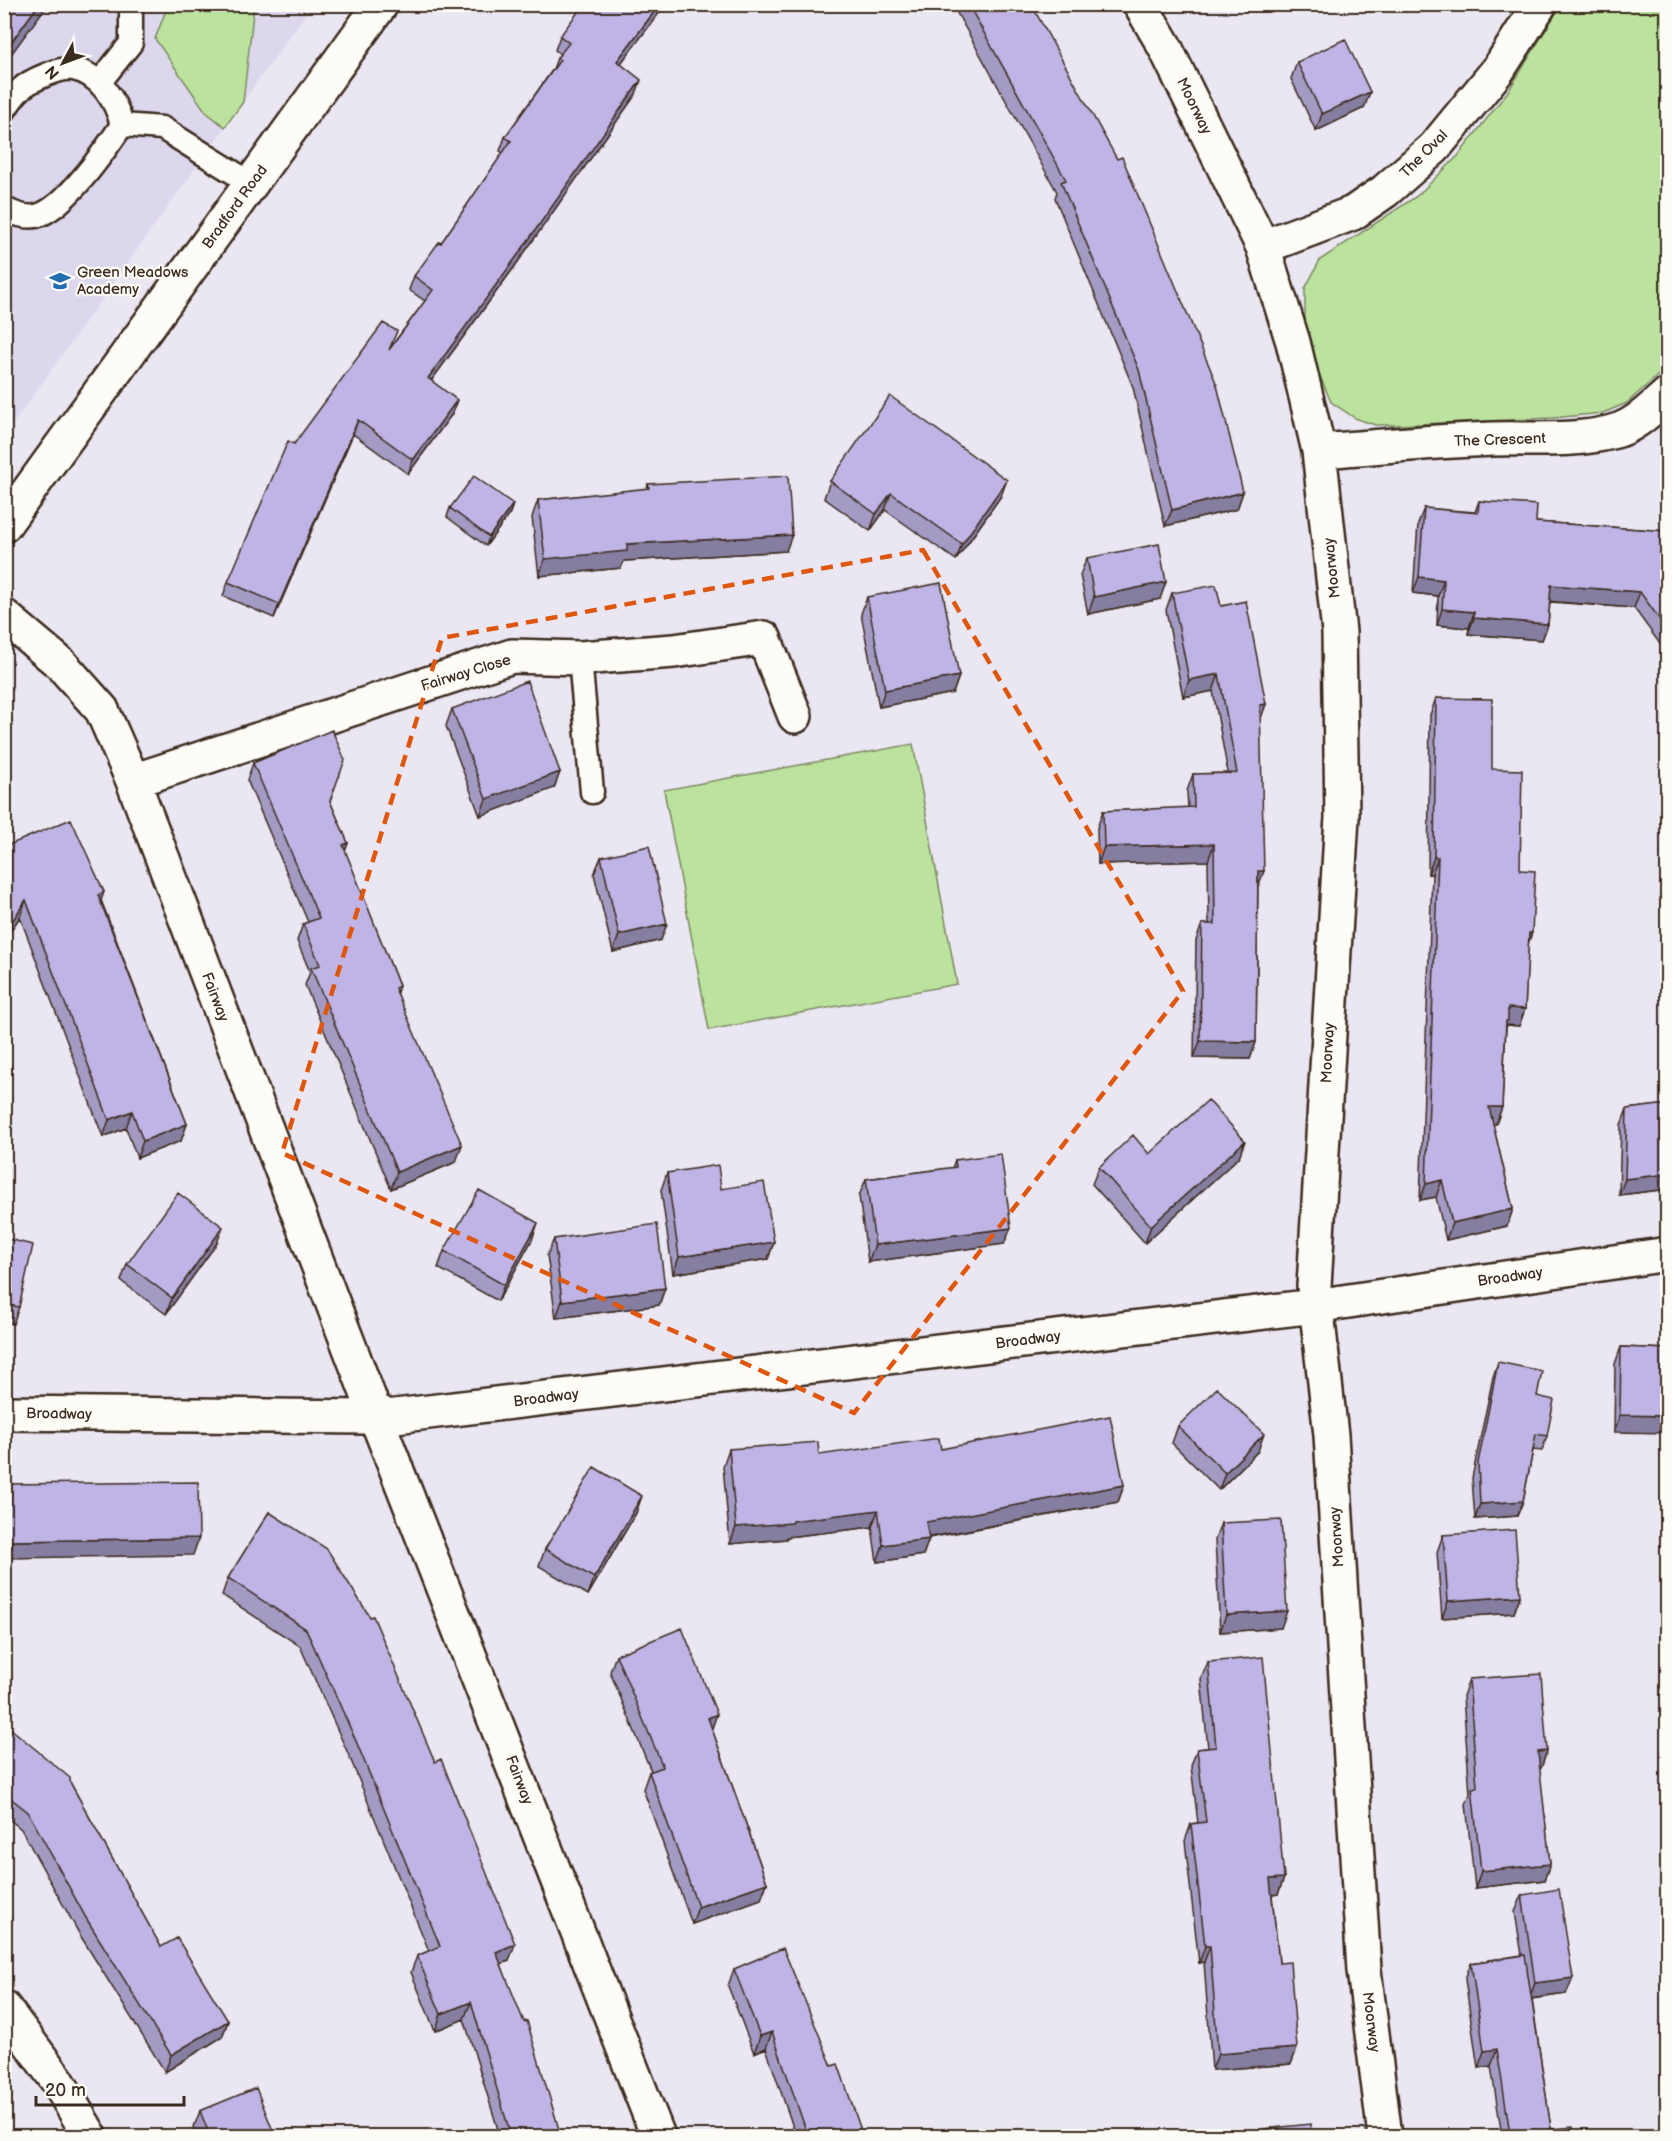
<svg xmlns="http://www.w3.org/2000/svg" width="1672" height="2141" font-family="'Balsamiq Sans',sans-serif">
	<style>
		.built { fill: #ddd7ee }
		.green { fill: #bbe39e; stroke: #7b865e; stroke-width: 1.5 }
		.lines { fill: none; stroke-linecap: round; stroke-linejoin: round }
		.lane-casing { stroke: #3b2a1e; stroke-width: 27 }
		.street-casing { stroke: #3b2a1e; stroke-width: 38 }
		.primary-casing { stroke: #3b2a1e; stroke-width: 38 }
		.lane { stroke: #fdfcf7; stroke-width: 22 }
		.street { stroke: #fdfcf7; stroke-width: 33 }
		.primary { stroke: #fdfcf7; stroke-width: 33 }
		.wall { fill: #a49bc5; stroke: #3b2a1e; stroke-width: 1.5 }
		.shaded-wall { fill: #867ea0; stroke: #3b2a1e; stroke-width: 1.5 }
		.building { fill: #bfb4e5; stroke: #3b2a1e; stroke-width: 1.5 }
		.marked { fill: none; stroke: #df570d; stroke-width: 4.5; stroke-dasharray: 12 8; stroke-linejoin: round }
		.labels { text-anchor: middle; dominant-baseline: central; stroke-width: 4.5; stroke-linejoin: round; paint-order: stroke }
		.street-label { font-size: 15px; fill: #3b2a1e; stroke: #fdfcf7 }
		.poi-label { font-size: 15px; fill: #3b2a1e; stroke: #fdfcf7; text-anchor: start }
	</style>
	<rect width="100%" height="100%" fill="#eae6f2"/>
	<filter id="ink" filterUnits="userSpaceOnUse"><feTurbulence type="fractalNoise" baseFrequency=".0167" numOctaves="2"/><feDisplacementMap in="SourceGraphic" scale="12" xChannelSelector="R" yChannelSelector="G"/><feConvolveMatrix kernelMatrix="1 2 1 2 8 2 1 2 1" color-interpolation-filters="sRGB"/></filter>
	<g filter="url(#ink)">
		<path class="built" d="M5,5H312L5,435Z"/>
		<path class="green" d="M168,5H254L243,102L225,127L206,112L155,39Z
			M1561,5H1667V367L1627,403L1603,413L1553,418L1396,425H1375L1355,418L1331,402L1317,369L1305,322V289L1320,260L1417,196L1458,156L1509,90Z
			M913,744L957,984L709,1030L664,790Z"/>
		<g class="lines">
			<defs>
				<path id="lane" d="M99,83L131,43V4
					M4,111C9,103 14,95 21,89C30,80 61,67 73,69C100,74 116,101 122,125
					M122,125L162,128L252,184
					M4,208C13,214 26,218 36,216C64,210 106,149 122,125
					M580,658L592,792"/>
				<path id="street" d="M1140,4L1165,47L1263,247L1293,342L1319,451L1339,632L1342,817L1314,1286L1331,1435L1364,1970L1385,2136
					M1263,247L1353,213L1385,191L1434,148L1498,70L1540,4
					M1319,451C1377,447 1435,441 1493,439C1531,438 1574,442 1612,432C1634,427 1651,409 1668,394
					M4,616L61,664L102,710L133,781L374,1411
					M133,781L512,656L580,658L674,651L764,638L795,716
					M4,1413L366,1417L377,1411L387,1417L1315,1306L1668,1254
					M379,1425L658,2136
					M4,2008L57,2080L90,2136"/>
				<path id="primary" d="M4,525L381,4"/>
			</defs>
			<use href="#lane" class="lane-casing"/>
			<use href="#street" class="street-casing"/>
			<use href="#primary" class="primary-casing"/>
			<use href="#lane" class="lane"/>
			<use href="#street" class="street"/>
			<use href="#primary" class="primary"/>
		</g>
		<path class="wall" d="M666,4L620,64L636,94L515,266L431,381L452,414L408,474L353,434L274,618L223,596L228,582L294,444L390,348L425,301L409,290L414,276L441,243L503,153L500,151L505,137L553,69L557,58L560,54L555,50L560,36Z
			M952,4H1031L1243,492L1237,509L1165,526L1133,387L1055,198L1057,192Z
			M1297,62L1370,92L1364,108L1316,131L1291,79Z
			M830,481L1001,496L956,560L885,510L870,531L824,498Z
			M648,484L786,551L624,561L621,568L539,576L532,517L538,500L647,489Z
			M1479,501L1536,522L1668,531V655L1634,608L1550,602L1548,624L1542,640L1468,634L1469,628L1437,625L1438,596L1413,593L1418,524L1424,508L1475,512Z
			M513,504L510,513L486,546L447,517L450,508Z
			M1087,558L1160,599L1088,614L1080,575Z
			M1172,593L1221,606L1266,704L1260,719L1256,1042L1250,1059L1194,1058L1196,941L1202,924H1209L1208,861L1098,864L1097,828L1103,811L1188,808L1187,791L1193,774L1228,773L1213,691L1183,697L1166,610Z
			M867,597L959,676L953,693L879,707L861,614Z
			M1436,698L1492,769L1520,870L1528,944L1525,1009L1519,1026L1507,1025L1506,1028L1502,1107L1496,1124H1493L1513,1209L1507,1226L1446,1240L1436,1197L1420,1200L1432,874H1428L1430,715Z
			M452,709L560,772L554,788L480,816L446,726Z
			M253,763L330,801L348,843L345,851L399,986L397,992L456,1162L391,1189L305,985L310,972L297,941L303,924L308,922L247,780Z
			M4,847L101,900L187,1124L181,1141L137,1158L126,1128L103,1137L20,917L4,939Z
			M601,857L661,940L613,952L594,874Z
			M1668,1104V1189L1619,1195L1621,1125L1627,1109Z
			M1149,1154L1239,1157L1145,1243L1092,1184L1099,1167Z
			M955,1160L1004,1244L868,1262L859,1196L866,1179L952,1168Z
			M667,1173L721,1189L774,1242L768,1259L673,1274L661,1190Z
			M4,1238L19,1307L13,1324L4,1322Z
			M554,1239L665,1288L659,1305L556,1318L547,1255Z
			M532,1240L498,1301L438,1268L444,1251Z
			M217,1243L166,1314L121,1281L127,1264Z
			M1621,1347L1668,1349L1614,1432L1615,1364Z
			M1498,1362L1537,1396L1547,1436L1542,1451L1533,1450L1523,1501L1517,1516L1475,1519L1472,1478L1493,1377Z
			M1178,1426L1258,1451L1219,1490L1172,1443Z
			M729,1449L819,1455L941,1449L1124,1485L1118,1502L929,1538L923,1555L877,1562L872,1527L787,1537L786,1539L730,1544L723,1466Z
			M269,1512L509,1961L501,1964L561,2136H500L464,2019L435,2031L411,1972L417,1956L429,1951L350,1758L300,1646L222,1595L228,1578Z
			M636,1513L588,1595L539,1566L545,1549Z
			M1221,1523L1281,1628L1220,1632L1215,1540Z
			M1443,1535L1520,1596L1514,1613L1442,1618L1437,1552Z
			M616,1655L712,1729L767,1883L761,1899L692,1924L643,1789L649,1772L651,1771L610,1672Z
			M1208,1662L1284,1878L1278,1894L1272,1895L1279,1963L1297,2048L1291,2064L1212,2070L1204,1962L1199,1963L1185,1841L1191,1824L1198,1823L1191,1766L1197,1749L1208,1748L1201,1679Z
			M1469,1679L1547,1751L1541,1768H1539L1550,1864L1544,1880L1475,1888L1466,1804L1470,1794L1463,1696Z
			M4,1723L70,1782L161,1947L228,2021L222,2037L165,2072L80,1935L21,1829L4,1815Z
			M1522,1895L1566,1994L1532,1999L1551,2129L1574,2136H1502L1491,2066L1478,2068L1465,1979L1471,1963L1522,1955L1515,1912Z
			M734,1969L832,2066L863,2136H796L766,2048L754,2053L728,1986Z
			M200,2111L275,2136H197L194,2127Z
			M1264,2129L1311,2136H1261Z"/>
		<path class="shaded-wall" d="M39,4H48L4,64V52Z
			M660,4H666L612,75L617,61Z
			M641,80L636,94L515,266L423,392L428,378Z
			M1370,92L1364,108L1316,131L1322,114Z
			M457,400L452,414L408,474L413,460Z
			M358,420L353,434L274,618L279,604Z
			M1007,480L1001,496L956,560L962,544Z
			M1243,492L1237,509L1165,526L1172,510Z
			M891,493L885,510L870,531L876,514Z
			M513,504L510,513L486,546L489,537Z
			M792,535L786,551L624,561L621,568L539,576L545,559L627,544Z
			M1419,577L1444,580L1438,596L1413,593Z
			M1166,582L1160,599L1088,614L1094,597Z
			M1551,585L1640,592L1634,608L1545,601Z
			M1442,609L1474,612L1469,628L1437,625Z
			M1474,618L1548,624L1542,640L1468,634Z
			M1219,674L1213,691L1183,697L1189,680Z
			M959,676L953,693L879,707L885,690Z
			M1266,704L1260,721V705Z
			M560,772L554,788L480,816L486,799Z
			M348,843L342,860L343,845Z
			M1214,844L1208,861L1098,864L1104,847Z
			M1434,857H1438L1432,874H1428Z
			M1258,871H1264L1258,887Z
			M104,892L98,909V895Z
			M26,900L20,917L5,939L11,923Z
			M667,924L661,940L613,952L619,935Z
			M1529,933H1532L1526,950Z
			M1508,1008L1525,1009L1519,1026L1507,1025L1502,1037Z
			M1200,1041L1256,1042L1250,1059L1194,1058Z
			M1489,1107H1502L1496,1124H1483Z
			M132,1111L126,1128L103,1137L109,1120Z
			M187,1124L181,1141L137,1158L143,1141Z
			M1245,1141L1239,1157L1145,1243L1151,1226Z
			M462,1145L456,1162L391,1189L397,1172Z
			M1668,1174V1189L1619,1195L1625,1179Z
			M1442,1180L1436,1197L1420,1200L1426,1184Z
			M1513,1209L1507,1226L1446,1240L1452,1223Z
			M538,1223L532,1240L498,1301L504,1285Z
			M223,1227L217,1243L166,1314L172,1298Z
			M1011,1228L1004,1244L868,1262L875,1245Z
			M774,1242L768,1259L673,1274L679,1257Z
			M665,1288L659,1305L556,1318L562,1301Z
			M1620,1415L1668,1416V1433L1614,1432Z
			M1264,1434L1258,1451L1219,1490L1225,1473Z
			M1124,1485L1118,1502L920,1539L926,1522Z
			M642,1496L636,1513L588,1595L594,1578Z
			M1523,1501L1517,1516L1475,1519L1480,1504Z
			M878,1510L872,1527L787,1537L786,1539L730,1544L736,1527Z
			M199,1538L193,1555L9,1558L6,1565H4V1548L12,1541Z
			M929,1539L923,1555L877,1562L883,1545Z
			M1520,1596L1514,1613L1442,1618L1448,1601Z
			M1287,1611L1281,1628L1220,1632L1226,1615Z
			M717,1714L711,1731L708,1718Z
			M1547,1751L1541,1768L1531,1769L1538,1752Z
			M1550,1864L1544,1880L1475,1888L1481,1871Z
			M1284,1878L1278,1894L1264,1896L1270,1879Z
			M767,1883L761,1899L692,1924L698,1907Z
			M515,1944L509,1961L490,1968L496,1952Z
			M1205,1946H1210L1204,1962L1199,1963Z
			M1573,1978L1566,1994L1529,1999L1535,1983Z
			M471,2002L464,2019L435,2031L441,2014Z
			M228,2021L222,2037L165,2072L171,2055Z
			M772,2032L766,2048L754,2053L760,2036Z
			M1297,2048L1291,2064L1212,2070L1218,2054Z
			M1497,2049L1491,2066L1478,2068L1484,2051Z"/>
		<path class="building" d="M4,4H39L4,52Z
			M584,4H660L617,61L641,80L520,252L428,378L457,400L413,460L358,420L279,604L228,582L288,441L294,444L383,323L397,331L389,350L433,290L414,276L439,242L441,243L511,141L505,137L560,60L557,58L569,43L560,36Z
			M968,4H1031L1117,159L1122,157L1217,385L1243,492L1172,510L1139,370L1061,182L1066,180Z
			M1345,39L1370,92L1322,114L1297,62Z
			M890,396L1007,480L962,544L891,493L876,514L830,481Z
			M474,476L513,504L489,537L450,508Z
			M788,476L792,535L627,544V551L545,559L538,500L649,488L648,484Z
			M1479,501L1537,505L1536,522L1668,531V631L1640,592L1551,585L1548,624L1474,618V612L1442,609L1444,580L1419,577L1424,508L1478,513Z
			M1159,544L1166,582L1094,597L1087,558Z
			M941,583L959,676L885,690L867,597Z
			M1216,585L1221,606L1246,601L1266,704L1260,705L1264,871H1258L1256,1042L1200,1041L1202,924H1215L1214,844L1104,847L1103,811L1194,807L1193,774L1237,773L1219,674L1189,680L1172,593Z
			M527,681L560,772L486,799L452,709Z
			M1436,698L1492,699V769L1522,770L1520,870L1535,871L1532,933H1529L1525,1009L1508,1008V1021H1506L1502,1107H1489L1513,1209L1452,1223L1442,1180L1426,1184L1438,857H1434Z
			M332,730L345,760L330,801L348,843L343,845L399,986L395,988L462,1145L397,1172L311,968L320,965L303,924L319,918L253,763Z
			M71,819L104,892L98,895L187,1124L143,1141L132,1111L109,1120L26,900L11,923L4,908V847Z
			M649,846L667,924L619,935L601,857Z
			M1208,1100L1245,1141L1151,1226L1099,1167L1133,1135L1149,1154Z
			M1668,1104V1174L1625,1179L1627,1109Z
			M1001,1154L1011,1228L875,1245L866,1179L956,1167L955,1160Z
			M718,1165L721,1189L764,1182L774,1242L679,1257L667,1173Z
			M479,1190L538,1223L504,1285L444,1251Z
			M178,1193L223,1227L172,1298L127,1264Z
			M657,1224L665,1288L562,1301L554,1239Z
			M4,1238L33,1245L19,1307L4,1304Z
			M1621,1347L1668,1349V1416L1620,1415Z
			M1498,1362L1542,1371L1537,1396L1554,1400L1547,1436L1536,1434L1523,1501L1480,1504L1478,1463Z
			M1217,1388L1264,1434L1225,1473L1178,1426Z
			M1110,1416L1124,1485L926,1522L929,1539L883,1545L878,1510L792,1521V1523L736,1527L729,1449L818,1442L819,1455L939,1438L941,1449Z
			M594,1467L642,1496L594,1578L545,1549Z
			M198,1482L199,1538L12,1541V1548H4V1484Z
			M269,1512L327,1549L370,1617L373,1616L435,1762L441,1759L515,1944L496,1952L524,2022L527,2021L561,2136H511L471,2002L441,2014L417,1956L440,1946L356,1741L306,1629L228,1578Z
			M1281,1520L1287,1611L1226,1615L1221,1523Z
			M1515,1530L1520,1596L1448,1601L1443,1535Z
			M682,1628L717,1714L708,1718L767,1883L698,1907L649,1772L663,1767L616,1655Z
			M1263,1657L1284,1878L1270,1879L1279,1963L1290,1962L1297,2048L1218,2054L1210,1946H1205L1191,1824L1206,1822L1197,1749L1216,1747L1208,1662Z
			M1541,1674L1547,1751L1538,1752L1550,1864L1481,1871L1472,1788L1477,1787L1469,1679Z
			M4,1723L70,1778V1782L161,1947L177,1938L228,2021L171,2055L86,1918L28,1812L4,1793Z
			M1559,1889L1573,1978L1535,1983L1522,1895Z
			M783,1948L832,2066L838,2064L863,2136H808L772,2032L760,2036L734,1969Z
			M1525,1955L1551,2129L1573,2127L1574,2136H1504V2135L1510,2134L1497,2049L1484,2051L1471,1963Z
			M256,2088L275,2136H210L200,2111Z
			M1310,2124L1311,2136H1265L1264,2129Z"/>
	</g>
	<path class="marked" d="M923,550L1183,991L854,1413L282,1153L442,638Z"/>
	<defs>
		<symbol id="school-bare" viewBox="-9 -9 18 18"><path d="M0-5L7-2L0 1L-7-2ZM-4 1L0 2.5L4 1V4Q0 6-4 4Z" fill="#1f6fb2" stroke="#fdfcf7" stroke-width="2.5" paint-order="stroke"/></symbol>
	</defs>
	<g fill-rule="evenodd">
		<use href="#school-bare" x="45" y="266" width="30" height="30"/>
	</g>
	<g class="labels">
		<g class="street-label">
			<text transform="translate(1194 106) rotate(64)">Moorway</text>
			<text transform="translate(1424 154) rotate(-45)">The Oval</text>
			<text transform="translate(235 207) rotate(-54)">Bradford Road</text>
			<text transform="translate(1500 440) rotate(-2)">The Crescent</text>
			<text transform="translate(1332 568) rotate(-96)">Moorway</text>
			<text transform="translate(466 673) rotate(-17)">Fairway Close</text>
			<text transform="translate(215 997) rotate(69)">Fairway</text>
			<text transform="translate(1328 1053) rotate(-87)">Moorway</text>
			<text transform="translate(1510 1277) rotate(-8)">Broadway</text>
			<text transform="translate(1028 1340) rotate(-7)">Broadway</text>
			<text transform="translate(546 1398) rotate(-7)">Broadway</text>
			<text transform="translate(59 1414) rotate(1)">Broadway</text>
			<text transform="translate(1337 1537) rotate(-94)">Moorway</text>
			<text transform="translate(519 1780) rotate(69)">Fairway</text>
			<text transform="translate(1371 2022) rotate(83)">Moorway</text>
		</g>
		<g class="poi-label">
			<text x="77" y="272">Green Meadows<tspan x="77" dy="17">Academy</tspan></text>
		</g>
	</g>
	<rect width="1672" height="2141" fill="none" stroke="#fdfcf7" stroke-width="24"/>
	<rect x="12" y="12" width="1648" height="2117" fill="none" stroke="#3b2a1e" stroke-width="2" filter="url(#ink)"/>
	<g transform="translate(63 63) rotate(229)" stroke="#fdfcf7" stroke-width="4.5" paint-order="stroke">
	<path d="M0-4.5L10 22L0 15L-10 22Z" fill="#3b2a1e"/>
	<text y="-9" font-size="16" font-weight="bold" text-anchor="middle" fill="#3b2a1e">N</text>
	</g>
	<path d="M36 2096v9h148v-9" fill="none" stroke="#3b2a1e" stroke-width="3"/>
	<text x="45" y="2096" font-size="18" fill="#3b2a1e" stroke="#fdfcf7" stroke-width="4.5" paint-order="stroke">20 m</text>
</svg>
